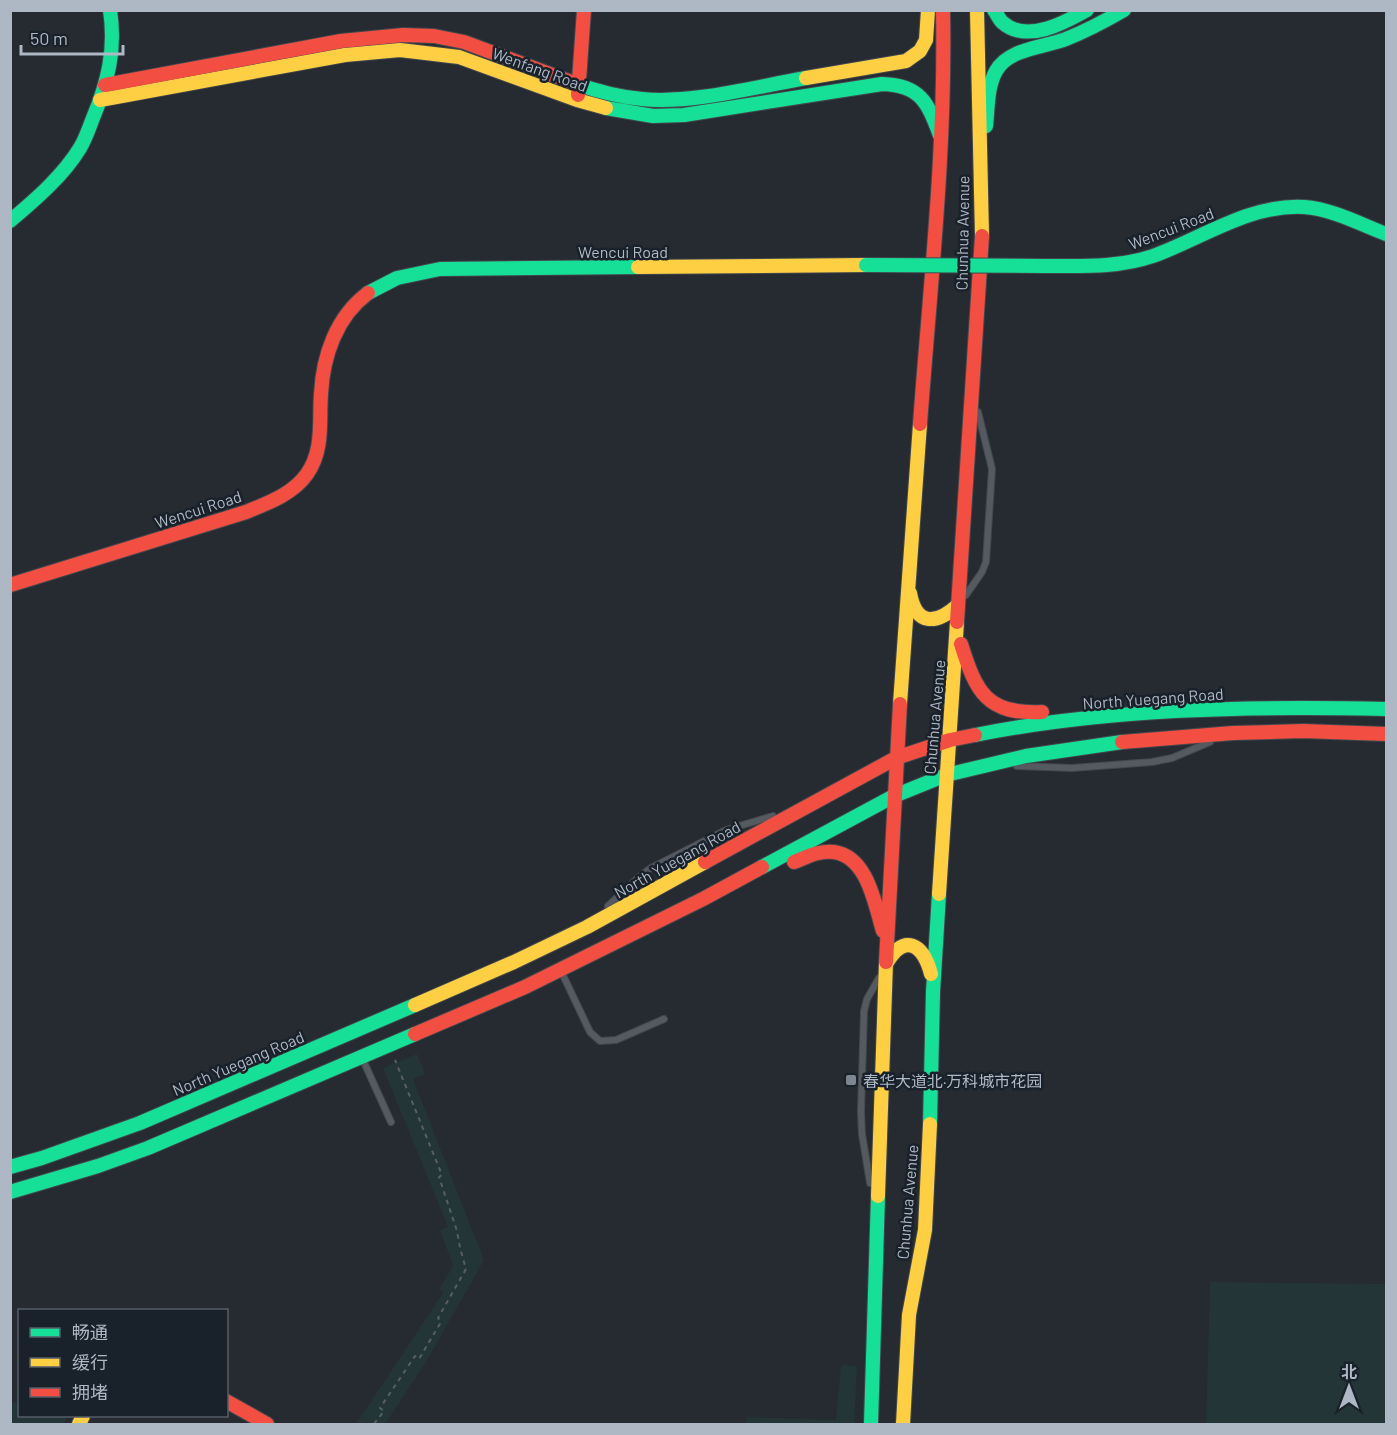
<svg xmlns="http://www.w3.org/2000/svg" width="1397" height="1435" font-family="Barlow,'Noto Sans SC',sans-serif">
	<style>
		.green { fill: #233537 }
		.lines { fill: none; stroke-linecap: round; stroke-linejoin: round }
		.lane-casing { stroke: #42474c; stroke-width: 8 }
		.fast-casing { stroke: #42474c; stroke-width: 16 }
		.slow-casing { stroke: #42474c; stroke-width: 16 }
		.jam-casing { stroke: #42474c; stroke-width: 16 }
		.path { stroke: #585e63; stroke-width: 2; stroke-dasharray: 4.5 4.5; stroke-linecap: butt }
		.lane { stroke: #555960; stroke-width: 6 }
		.fast { stroke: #16e098; stroke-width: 14 }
		.slow { stroke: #ffcf43; stroke-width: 14 }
		.jam { stroke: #f24e42; stroke-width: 14 }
		.fast-bridge-casing { stroke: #42474c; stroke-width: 16; stroke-linecap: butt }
		.fast-bridge { stroke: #16e098; stroke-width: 14 }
		.poi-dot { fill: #7e8691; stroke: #19212b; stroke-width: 2 }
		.labels { text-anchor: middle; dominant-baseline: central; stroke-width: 5; stroke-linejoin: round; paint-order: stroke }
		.street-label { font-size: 16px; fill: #aeb7c4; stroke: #19212b }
		.poi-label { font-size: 16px; fill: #aeb7c4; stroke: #19212b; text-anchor: start }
	</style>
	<rect width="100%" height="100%" fill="#252b31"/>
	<path class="green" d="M417,1054L425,1074L413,1079L484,1260L426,1362L385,1424H356L443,1293L439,1289L453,1266L440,1230L448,1227L383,1068Z
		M1210,1282L1386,1284V1424H1206Z
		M841,1365L857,1366L854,1424H746L747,1417L836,1420Z
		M19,1401L20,1416H67L64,1424H11V1404Z"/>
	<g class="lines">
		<defs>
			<path id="lane" d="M966,595L982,572L986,562L992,469L978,412
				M1017,766L1072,768L1152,762L1172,758L1210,742
				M608,906L639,877L651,868L726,830L773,816
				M562,973L590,1032L600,1041L616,1040L664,1019
				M363,1060L391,1122
				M870,1183L862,1134L861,1112L864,1011L867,999L879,978"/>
			<path id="fast" d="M994,10C997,14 999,19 1002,22C1026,44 1064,23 1087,10
				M574,83C596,91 619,97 642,99C693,104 754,87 806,78
				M606,108L653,116L684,115L882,84C922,85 928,104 941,138
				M986,126C988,109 987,87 996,71C1009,48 1043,48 1066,39C1086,31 1105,21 1124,10
				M10,221C35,200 63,176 80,148C86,138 89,128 93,118C108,82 116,49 110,10
				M1045,266C1082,266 1118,268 1153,256C1203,238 1249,204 1304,207C1332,209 1360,224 1386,234
				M368,293L397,278L440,269L638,267
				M975,735C1110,708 1249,706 1386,709
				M762,867L894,796L946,775L1026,756L1122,742
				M930,1124L933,992L939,894
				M10,1167L42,1158L140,1123L415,1005
				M10,1192L98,1166L148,1148L415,1034
				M871,1424L878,1196"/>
			<path id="slow" d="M977,10L982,236
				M806,78L906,61L920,51L926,40L928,10
				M100,100L345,55L400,50L459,57L577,100L606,108
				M638,267L866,265
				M910,593C916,626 936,625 958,605
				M900,704L920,424
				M939,894L957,622
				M886,964C904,933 923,943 931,974
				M415,1005L514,962L587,927L705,862
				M878,1196L886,962
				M79,1424L83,1416
				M903,1424L909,1315L925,1230L930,1124"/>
			<path id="jam" d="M105,85L341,41L403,35L434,36L464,42L574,83
				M578,95L584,10
				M920,424C930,287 946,148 943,10
				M10,585L246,512C268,503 293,494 307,474C324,450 319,421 321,394C323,356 336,317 368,293
				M957,622L982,236
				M961,644C976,692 987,715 1042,712
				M1122,742L1233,733L1303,731L1386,734
				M705,862L896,758L950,740L975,735
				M794,862C807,857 820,850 834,852C868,857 875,905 883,931
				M886,962L900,704
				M415,1034L525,987L703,899L762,867
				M226,1401L267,1424"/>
		</defs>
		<use href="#lane" class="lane-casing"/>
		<use href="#fast" class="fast-casing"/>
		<use href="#slow" class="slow-casing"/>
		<use href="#jam" class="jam-casing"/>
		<path class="path" d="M374,1424L384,1411L380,1408L415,1356L419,1359L441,1322L438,1318L466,1269L460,1248L457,1231L439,1177L442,1175L395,1060"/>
		<use href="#lane" class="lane"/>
		<use href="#fast" class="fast"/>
		<use href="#slow" class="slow"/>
		<use href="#jam" class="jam"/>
		<defs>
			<path id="fast-bridge" d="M866,265L1045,266"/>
		</defs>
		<use href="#fast-bridge" class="fast-bridge-casing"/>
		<use href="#fast-bridge" class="fast-bridge"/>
	</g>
	<rect class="poi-dot" x="845" y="1074" width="12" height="12" rx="3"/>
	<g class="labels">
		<g class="street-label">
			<text transform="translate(540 69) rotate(20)">Wenfang Road</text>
			<text transform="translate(1171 228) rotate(-21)">Wencui Road</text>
			<text transform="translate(962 233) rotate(-89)">Chunhua Avenue</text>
			<text x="623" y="251">Wencui Road</text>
			<text transform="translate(198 509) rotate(-18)">Wencui Road</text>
			<text transform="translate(1153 698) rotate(-4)">North Yuegang Road</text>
			<text transform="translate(934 717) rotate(-85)">Chunhua Avenue</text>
			<text transform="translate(677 859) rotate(-29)">North Yuegang Road</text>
			<text transform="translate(238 1063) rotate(-23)">North Yuegang Road</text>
			<text transform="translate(907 1202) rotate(-85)">Chunhua Avenue</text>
		</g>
		<g class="poi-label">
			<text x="863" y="1080">春华大道北·万科城市花园</text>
		</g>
	</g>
	<rect width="1397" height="1435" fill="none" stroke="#aeb7c4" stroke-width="24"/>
	<rect x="18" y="1309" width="210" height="108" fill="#19212b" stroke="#555d68" stroke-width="1.5"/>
	<rect x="30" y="1328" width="30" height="9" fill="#16e098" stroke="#555d68" stroke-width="1.5"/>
	<text x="72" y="1339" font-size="18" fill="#aeb7c4">畅通</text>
	<rect x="30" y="1358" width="30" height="9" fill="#ffcf43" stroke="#555d68" stroke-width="1.5"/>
	<text x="72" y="1369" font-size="18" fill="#aeb7c4">缓行</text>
	<rect x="30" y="1388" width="30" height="9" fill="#f24e42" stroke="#555d68" stroke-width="1.5"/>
	<text x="72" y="1399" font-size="18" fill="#aeb7c4">拥堵</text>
	<g transform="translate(1349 1387)" stroke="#19212b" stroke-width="4.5" paint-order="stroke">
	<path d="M0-4.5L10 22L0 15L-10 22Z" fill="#aeb7c4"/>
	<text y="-9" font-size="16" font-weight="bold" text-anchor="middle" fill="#aeb7c4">北</text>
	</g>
	<path d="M21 45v9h102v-9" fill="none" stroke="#aeb7c4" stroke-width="3"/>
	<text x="30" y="45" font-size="18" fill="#aeb7c4" stroke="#19212b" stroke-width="4.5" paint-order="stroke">50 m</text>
</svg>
